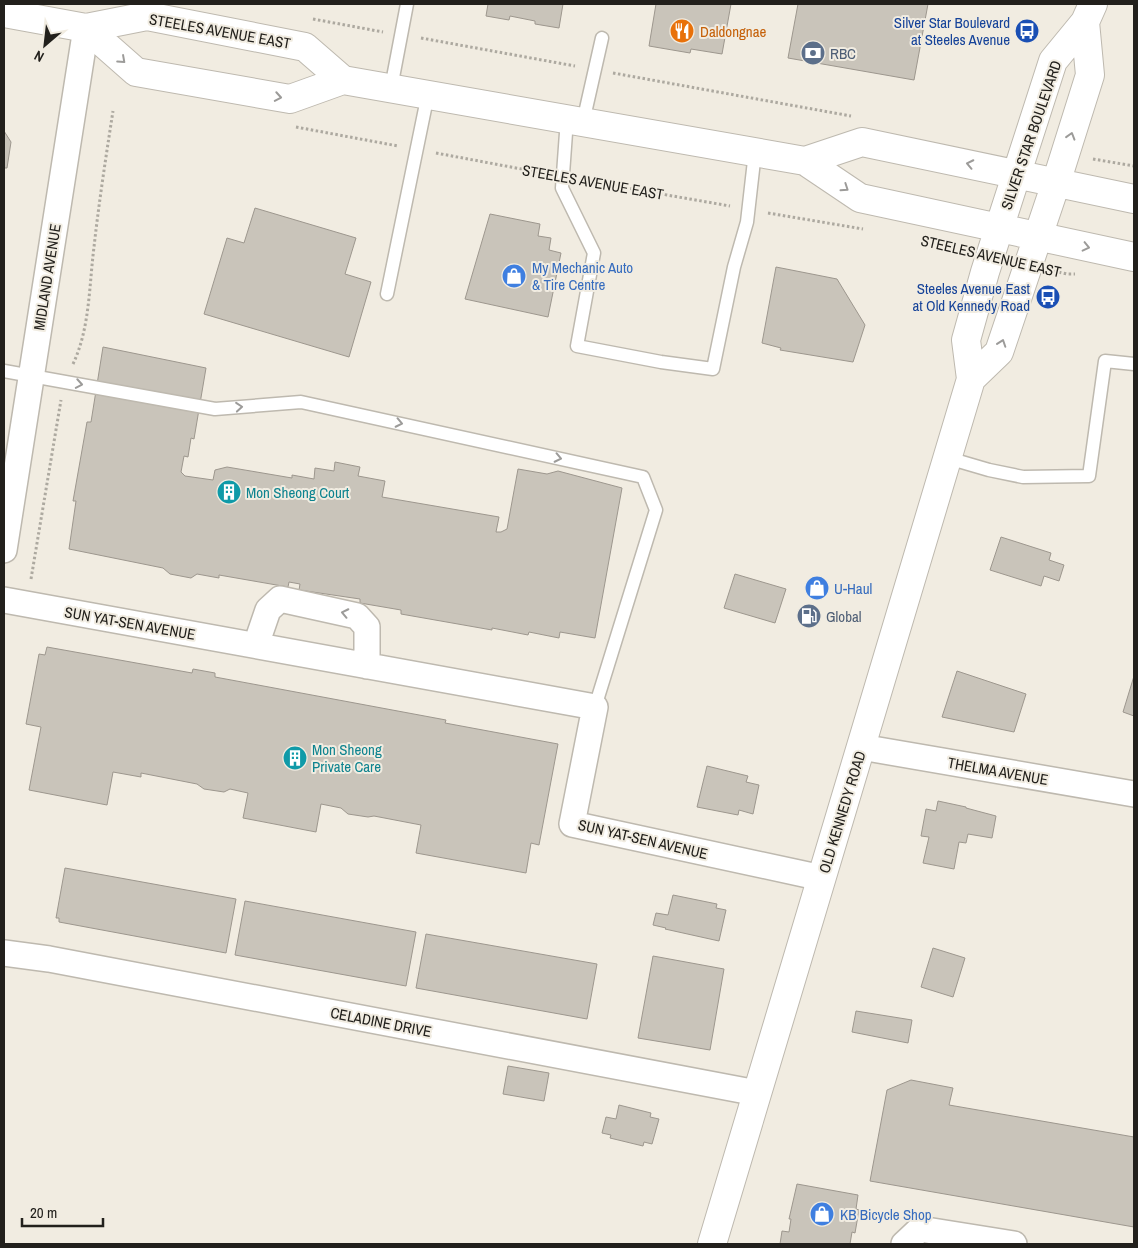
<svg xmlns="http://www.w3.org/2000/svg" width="1138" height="1248" font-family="'Archivo Narrow',sans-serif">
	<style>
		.building { fill: #c9c4ba; stroke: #9d978e }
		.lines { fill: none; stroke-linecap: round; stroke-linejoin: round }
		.lane-casing { stroke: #beb9af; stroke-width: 15 }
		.street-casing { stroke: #beb9af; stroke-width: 28 }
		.secondary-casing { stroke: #beb9af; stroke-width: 30 }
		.path { stroke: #ada9a0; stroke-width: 3; stroke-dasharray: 2.5 2.5; stroke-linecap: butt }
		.lane { stroke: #fff; stroke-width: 12 }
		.street { stroke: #fff; stroke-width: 25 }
		.secondary { stroke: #fff; stroke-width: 28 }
		.oneway { stroke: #9c9b99 }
		.labels { text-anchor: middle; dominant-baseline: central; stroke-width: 4; stroke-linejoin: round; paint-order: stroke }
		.transit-label { font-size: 15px; fill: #164399; stroke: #f1ece1; text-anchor: end }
		.street-label { font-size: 15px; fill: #22201c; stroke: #f1ece1 }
		.food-label { font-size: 15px; fill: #c56008; stroke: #f1ece1; text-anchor: start }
		.service-label { font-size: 15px; fill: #4e5e75; stroke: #f1ece1; text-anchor: start }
		.shop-label { font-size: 15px; fill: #366cbe; stroke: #f1ece1; text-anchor: start }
		.culture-label { font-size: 15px; fill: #0d838f; stroke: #f1ece1; text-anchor: start }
	</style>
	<rect width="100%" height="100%" fill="#f1ece1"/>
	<path class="building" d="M488,4H563L559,28L535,24V21L510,16L509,20L486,16Z
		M656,4H731L722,54L691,49L690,53L649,46Z
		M798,4H928L914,80L788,58Z
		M4,131L11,142L7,168H4Z
		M255,208L356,238L345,274L371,282L349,357L204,314L227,238L244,243Z
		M490,214L540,224L538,236L551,238L549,250L561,253L548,317L465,299Z
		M776,267L837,279L865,325L853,362L780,350L781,348L762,343Z
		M103,347L206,368L194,439L191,438L188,457L184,456L181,472L185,476L213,480L215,470L227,467L292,478V475L314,479L315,468L334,471L335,462L360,467L358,476L385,481L382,497L499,517L496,532H501L507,529L518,469L547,474L558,471L622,488L595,638L560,632L559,638L529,632L528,635L492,628V630L401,614V610L360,603V599L299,590L300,584L289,582L288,587L219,575V578L197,574L191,578L170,574L163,568L69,549L76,501H73L87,422H91Z
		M1001,537L1051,553L1049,560L1064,565L1059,581L1044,576L1041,586L990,570Z
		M735,574L786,589L775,623L724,608Z
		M47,647L192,673L193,669L215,673V677L446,720L445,723L558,744L539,845L531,843L526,873L416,853L421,825L374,816L368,817L348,814L341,808L321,804L316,832L243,818L248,793L230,789L224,792L204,789L197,784L141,773V777L113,772L107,805L29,790L41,727L26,724L39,654L45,655Z
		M957,671L1026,694L1014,732L942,717Z
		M1134,676V716L1123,712Z
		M707,766L748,776L746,782L759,785L753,814L739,810L738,815L697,807Z
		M938,801L966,807V808L996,816L992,838L968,834L966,843L959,842L954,869L923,863L929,837L921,836L926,809L936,811Z
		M65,868L236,899L226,953L59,922V918H56Z
		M673,895L717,904L716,908L726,910L719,941L665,929L666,928L653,925L656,913L668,915Z
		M245,901L416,932L406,986L235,955Z
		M426,934L597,964L587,1019L416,988Z
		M933,948L965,958L953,997L921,987Z
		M653,956L724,969L710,1050L638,1038Z
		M856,1011L912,1020L908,1043L852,1032Z
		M508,1066L549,1073L544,1101L503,1094Z
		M911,1080L953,1088L949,1105L1134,1137V1227L870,1181L887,1090Z
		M619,1105L651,1113L650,1117L659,1119L652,1144L644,1142L643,1146L610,1138L611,1135L602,1133L606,1117L616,1119Z
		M797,1184L858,1195L856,1209L859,1210L855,1233L852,1232L850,1244H780L782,1231L789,1232L791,1219H789Z"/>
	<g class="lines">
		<defs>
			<path id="lane" d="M391,88L407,4
				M567,119L562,188L594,253L577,346L661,362L713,369L734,267L747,222L755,152
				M583,122L602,38
				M387,294L428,94
				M4,371L215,409L301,402L643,477L656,510L595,707
				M948,458L989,470L1023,477L1089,476L1105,361L1134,364"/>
			<path id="street" d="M4,550L86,28
				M4,600L595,707L572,824L822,878
				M256,645L268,610L280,599L357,616L367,627V666
				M861,747L1134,794
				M4,953L49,959L757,1093
				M904,1244L920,1229L1014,1244"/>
			<path id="secondary" d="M4,13L86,28L147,16L305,47L343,80
				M86,28L136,72L290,99L343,80L805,161L860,198L1134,257
				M805,161L862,142L1134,199
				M971,379L999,352L1056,183L1090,75L1085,22
				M712,1244L971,379L966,340L985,272L1053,61L1085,22L1093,4"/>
		</defs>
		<use href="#lane" class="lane-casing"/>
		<use href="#street" class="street-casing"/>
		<use href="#secondary" class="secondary-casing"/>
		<path class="path" d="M313,19L383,32
			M421,38L575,66
			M613,73L851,116
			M296,127L398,146
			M436,153L543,173
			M1093,159L1134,166
			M581,180L730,206
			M768,213L863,229
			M1054,271L1067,274H1075
			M73,364C90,328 89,286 94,247C99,202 106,156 113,111
			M31,579L61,400"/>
		<use href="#lane" class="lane"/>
		<use href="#street" class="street"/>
		<use href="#secondary" class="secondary"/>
	</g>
	<defs><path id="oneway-chevron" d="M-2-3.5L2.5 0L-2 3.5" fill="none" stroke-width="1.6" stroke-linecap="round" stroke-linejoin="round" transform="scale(1.25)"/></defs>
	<g class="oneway">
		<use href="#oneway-chevron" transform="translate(122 60) rotate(42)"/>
		<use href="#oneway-chevron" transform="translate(278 97) rotate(10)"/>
		<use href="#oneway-chevron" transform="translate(1071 136) rotate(-73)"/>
		<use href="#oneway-chevron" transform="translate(970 164) rotate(-168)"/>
		<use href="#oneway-chevron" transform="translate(845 188) rotate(34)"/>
		<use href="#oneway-chevron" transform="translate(1086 247) rotate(13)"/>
		<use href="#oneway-chevron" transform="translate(1002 343) rotate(-71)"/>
		<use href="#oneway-chevron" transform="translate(79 384) rotate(10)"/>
		<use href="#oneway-chevron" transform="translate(239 407) rotate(-5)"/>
		<use href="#oneway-chevron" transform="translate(399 423) rotate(12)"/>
		<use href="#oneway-chevron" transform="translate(558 458) rotate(12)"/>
		<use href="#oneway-chevron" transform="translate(345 613) rotate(-168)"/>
	</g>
	<defs>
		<symbol id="restaurant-disc" viewBox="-11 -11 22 22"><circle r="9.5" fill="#e8710a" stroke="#f1ece1"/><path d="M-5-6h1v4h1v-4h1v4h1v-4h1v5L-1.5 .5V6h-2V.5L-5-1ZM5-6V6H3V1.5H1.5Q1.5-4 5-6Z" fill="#fff"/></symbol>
		<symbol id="bus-disc" viewBox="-11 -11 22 22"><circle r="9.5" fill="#1a4fb4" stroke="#f1ece1"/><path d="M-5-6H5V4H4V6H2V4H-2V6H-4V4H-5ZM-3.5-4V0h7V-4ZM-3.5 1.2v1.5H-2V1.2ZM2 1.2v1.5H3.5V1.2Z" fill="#fff"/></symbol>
		<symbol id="bank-disc" viewBox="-11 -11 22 22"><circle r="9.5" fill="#5c6f8a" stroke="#f1ece1"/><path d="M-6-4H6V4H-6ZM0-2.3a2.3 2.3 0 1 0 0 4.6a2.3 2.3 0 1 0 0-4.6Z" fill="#fff"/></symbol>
		<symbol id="shop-disc" viewBox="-11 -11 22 22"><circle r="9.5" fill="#3f7fe0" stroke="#f1ece1"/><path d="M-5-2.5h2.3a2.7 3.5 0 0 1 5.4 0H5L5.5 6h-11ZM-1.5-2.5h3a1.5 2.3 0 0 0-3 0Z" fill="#fff"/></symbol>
		<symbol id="building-disc" viewBox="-11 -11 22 22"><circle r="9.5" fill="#0f9aa8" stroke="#f1ece1"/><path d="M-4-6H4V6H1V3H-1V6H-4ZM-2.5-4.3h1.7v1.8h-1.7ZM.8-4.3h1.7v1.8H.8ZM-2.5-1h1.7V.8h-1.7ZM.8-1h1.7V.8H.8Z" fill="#fff"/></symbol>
		<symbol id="fuel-disc" viewBox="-11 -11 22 22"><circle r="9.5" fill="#5c6f8a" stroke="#f1ece1"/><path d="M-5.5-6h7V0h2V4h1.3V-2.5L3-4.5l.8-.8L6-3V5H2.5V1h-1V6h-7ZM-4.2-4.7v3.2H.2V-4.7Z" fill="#fff"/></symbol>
	</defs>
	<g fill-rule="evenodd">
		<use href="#restaurant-disc" x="668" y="17" width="28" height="28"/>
		<use href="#bus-disc" x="1013" y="17" width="28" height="28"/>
		<use href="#bank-disc" x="799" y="39" width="28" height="28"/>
		<use href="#shop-disc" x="500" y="262" width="28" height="28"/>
		<use href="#bus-disc" x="1034" y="283" width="28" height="28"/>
		<use href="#building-disc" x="215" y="478" width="28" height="28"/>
		<use href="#shop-disc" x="803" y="574" width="28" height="28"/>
		<use href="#fuel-disc" x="795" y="602" width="28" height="28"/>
		<use href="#building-disc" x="281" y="744" width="28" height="28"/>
		<use href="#shop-disc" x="808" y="1200" width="28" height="28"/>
	</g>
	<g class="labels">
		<g class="transit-label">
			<text x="1010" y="22">Silver Star Boulevard<tspan x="1010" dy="17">at Steeles Avenue</tspan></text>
			<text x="1030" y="288">Steeles Avenue East<tspan x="1030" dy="17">at Old Kennedy Road</tspan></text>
		</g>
		<g class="street-label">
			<text transform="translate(220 31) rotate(10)">STEELES AVENUE EAST</text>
			<text transform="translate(1031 135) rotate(-71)">SILVER STAR BOULEVARD</text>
			<text transform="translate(593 182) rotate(10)">STEELES AVENUE EAST</text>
			<text transform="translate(991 256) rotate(13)">STEELES AVENUE EAST</text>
			<text transform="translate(47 277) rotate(-81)">MIDLAND AVENUE</text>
			<text transform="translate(130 623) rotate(10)">SUN YAT-SEN AVENUE</text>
			<text transform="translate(998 771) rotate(10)">THELMA AVENUE</text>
			<text transform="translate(842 812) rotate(-73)">OLD KENNEDY ROAD</text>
			<text transform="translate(643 839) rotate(13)">SUN YAT-SEN AVENUE</text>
			<text transform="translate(381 1022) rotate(11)">CELADINE DRIVE</text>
		</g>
		<g class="food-label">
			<text x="700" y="31">Daldongnae</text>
		</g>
		<g class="service-label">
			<text x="830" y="53">RBC</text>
			<text x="826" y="616">Global</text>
		</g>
		<g class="shop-label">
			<text x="532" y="267">My Mechanic Auto<tspan x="532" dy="17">&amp; Tire Centre</tspan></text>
			<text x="834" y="588">U-Haul</text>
			<text x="840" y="1214">KB Bicycle Shop</text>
		</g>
		<g class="culture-label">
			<text x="246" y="492">Mon Sheong Court</text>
			<text x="312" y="749">Mon Sheong<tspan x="312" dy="17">Private Care</tspan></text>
		</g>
	</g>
	<rect width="1138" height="1248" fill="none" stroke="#22201c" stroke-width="10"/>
	<g transform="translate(45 45) rotate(208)" stroke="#f1ece1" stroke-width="4" paint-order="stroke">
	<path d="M0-4L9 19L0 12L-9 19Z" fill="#22201c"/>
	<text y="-8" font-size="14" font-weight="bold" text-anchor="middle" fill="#22201c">N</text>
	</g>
	<path d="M22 1218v8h81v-8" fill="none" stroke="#22201c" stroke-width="2.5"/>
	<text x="30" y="1218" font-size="15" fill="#22201c" stroke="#f1ece1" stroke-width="4" paint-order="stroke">20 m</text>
</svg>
